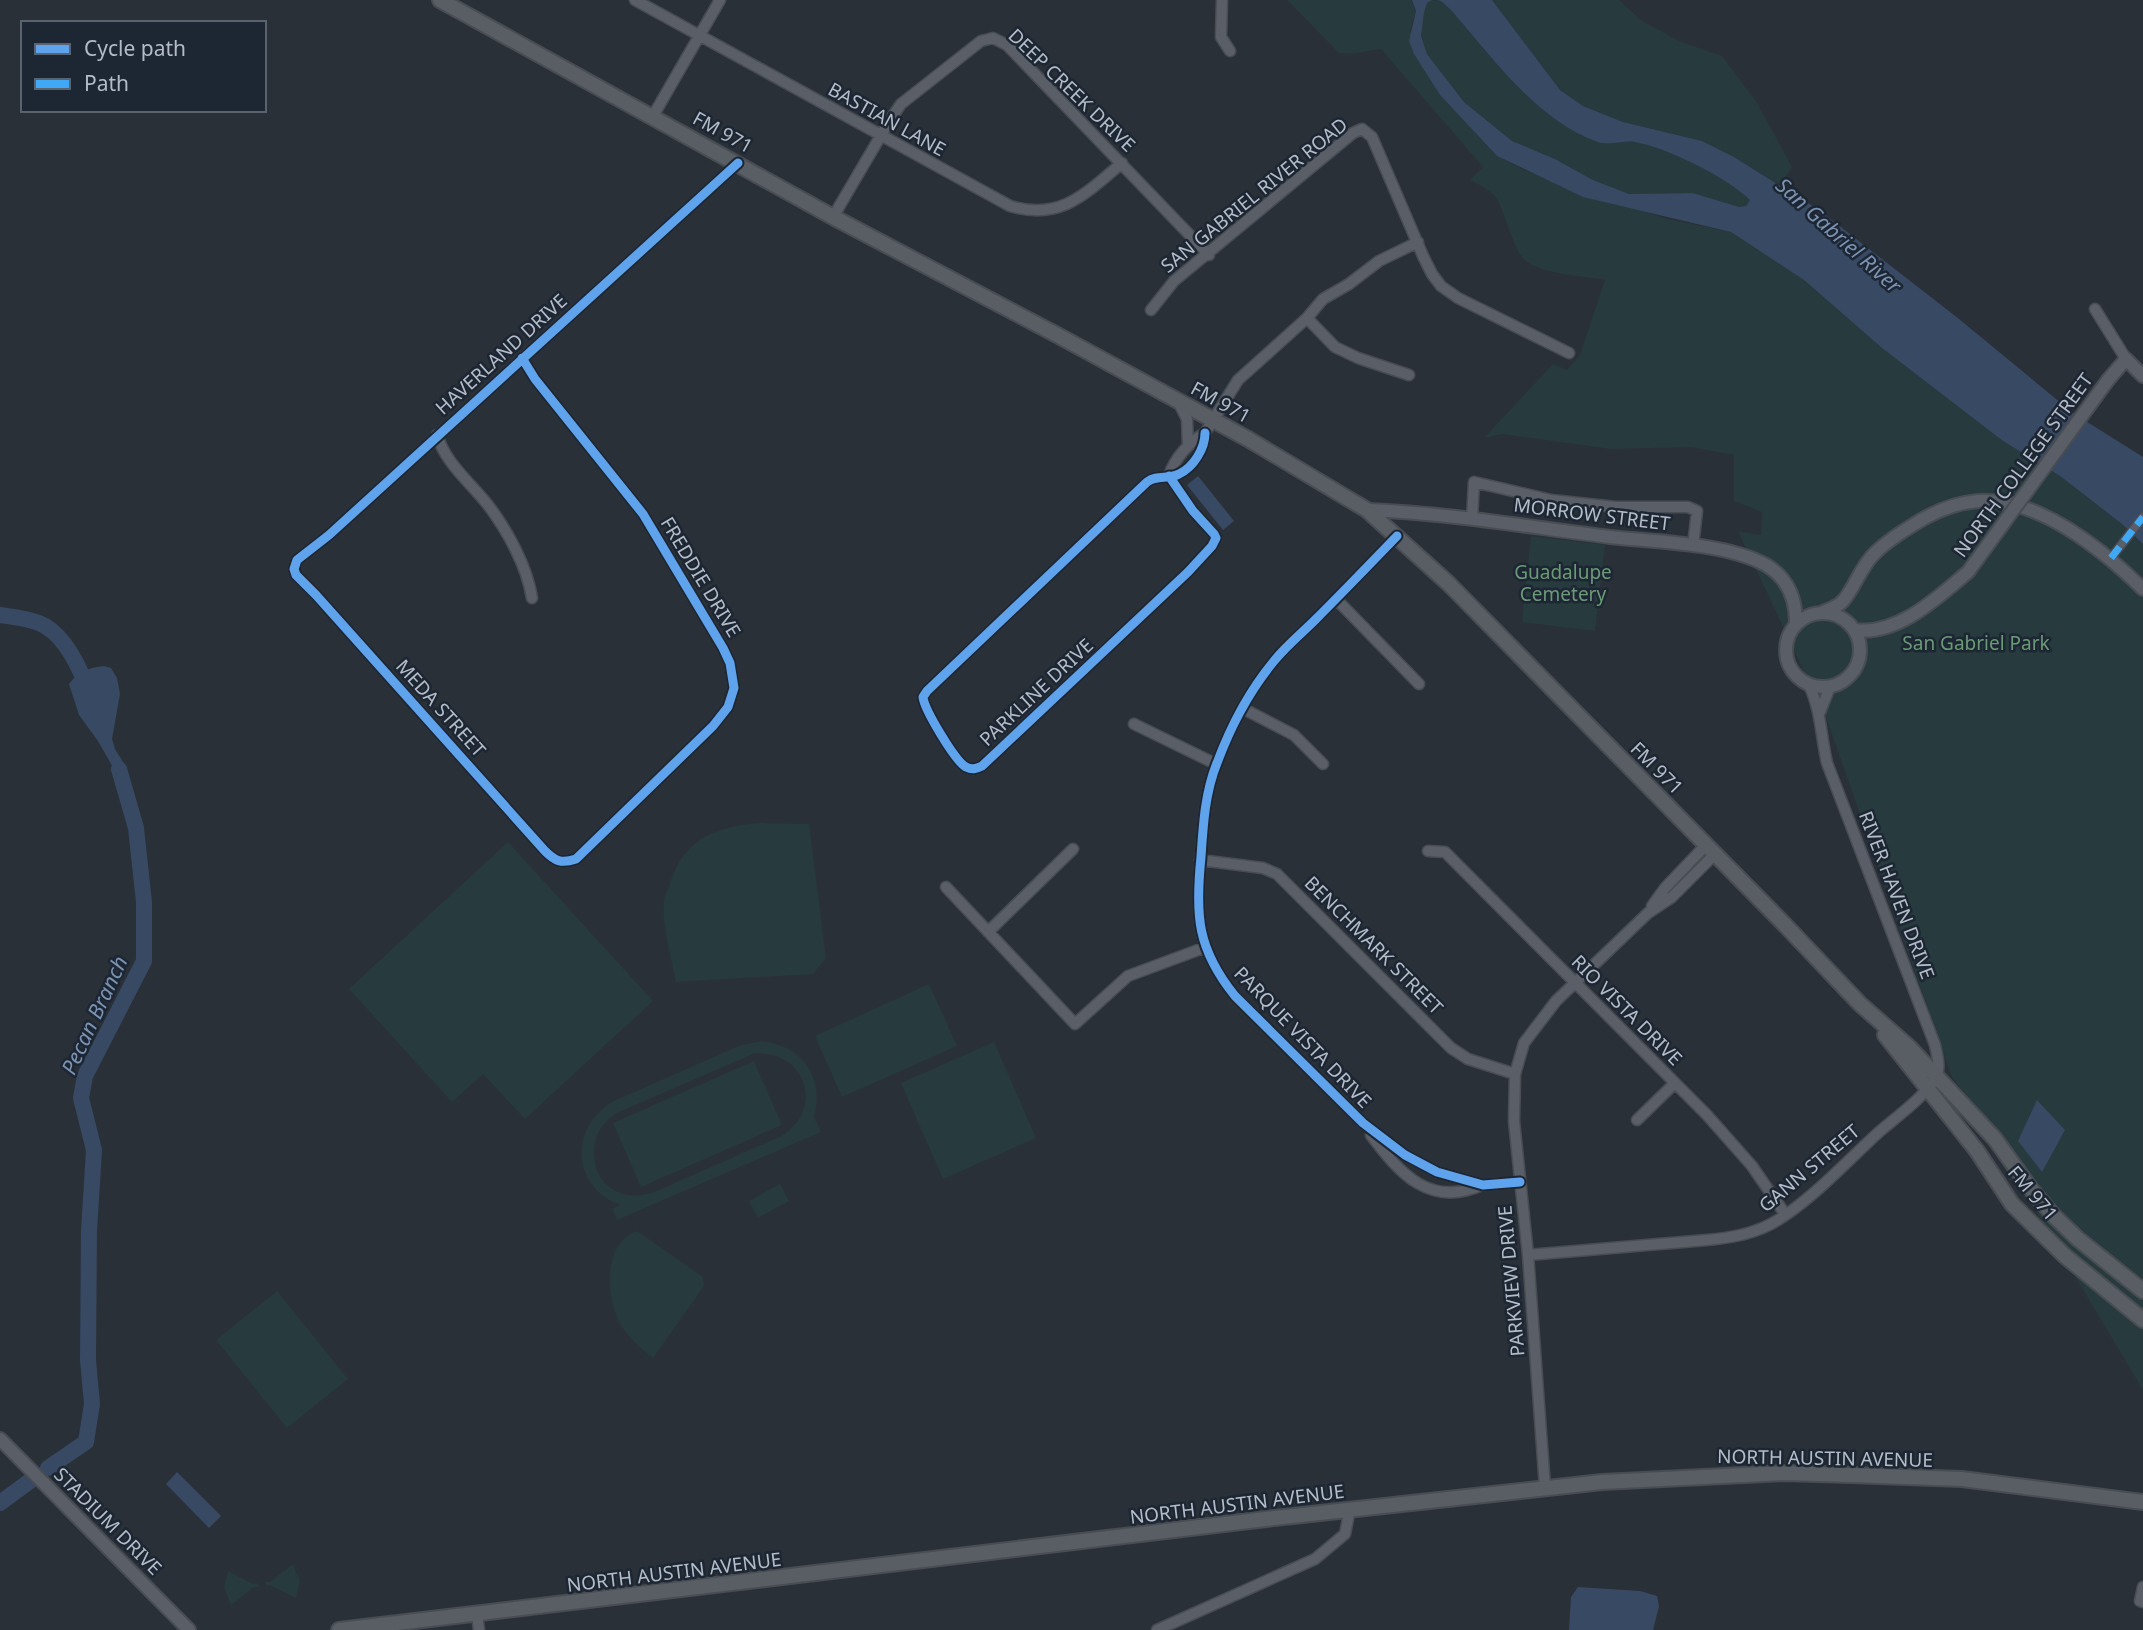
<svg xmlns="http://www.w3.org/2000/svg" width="2143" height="1630" font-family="'Noto Sans',sans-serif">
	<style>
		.green { fill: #273a3e; fill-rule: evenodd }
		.water { fill: #384963 }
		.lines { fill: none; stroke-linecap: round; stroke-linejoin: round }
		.river { stroke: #384963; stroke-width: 16 }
		.pedestrian-casing { stroke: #484c53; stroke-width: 10 }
		.minor-casing { stroke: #484c53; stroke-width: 13 }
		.tertiary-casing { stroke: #484c53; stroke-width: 16 }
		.secondary-casing { stroke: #484c53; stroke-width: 18 }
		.pedestrian { stroke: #5a5e66; stroke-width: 7 }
		.minor { stroke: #5a5e66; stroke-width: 10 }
		.tertiary { stroke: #5a5e66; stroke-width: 12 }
		.secondary { stroke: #595d64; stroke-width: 14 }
		.tertiary-bridge-casing { stroke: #484c53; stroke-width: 16; stroke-linecap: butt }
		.tertiary-bridge { stroke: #5a5e66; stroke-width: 12 }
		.quiet { stroke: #3fa9f5; stroke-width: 7; stroke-dasharray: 14 7; stroke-linecap: butt }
		.cycleway-casing { stroke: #1d2633; stroke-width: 13 }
		.cycleway { stroke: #60a3ed; stroke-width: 9 }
		.labels { text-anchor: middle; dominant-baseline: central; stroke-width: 5; stroke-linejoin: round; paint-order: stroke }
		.street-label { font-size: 19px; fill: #b4bcc9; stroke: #1d2633 }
		.park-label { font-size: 19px; fill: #6b9a76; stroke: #1d2633 }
		.water-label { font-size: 21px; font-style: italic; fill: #7c92b1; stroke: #1d2633 }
	</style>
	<rect width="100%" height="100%" fill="#2a3038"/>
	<path class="green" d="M1287,0H1412L1416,11L1410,30L1440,95L1497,156L1524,170L1667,219L1731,232L1804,280L1882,348L2003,441L2060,476L2122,524L2143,544V1390L1970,1101L1952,1077L1827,720L1738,531L1761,535L1762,512L1734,501V455L1690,447L1611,449L1502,434L1484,438L1553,364L1567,370L1580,355L1605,280C1579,275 1548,276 1526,261C1512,251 1504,203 1493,194C1487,188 1477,184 1470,180L1483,167L1381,49L1349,54L1339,53Z
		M1432,0L1441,1L1451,10C1491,56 1534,117 1593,139C1610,145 1620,139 1636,142C1671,149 1724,175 1750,200L1746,206L1739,207L1693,193L1629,194L1593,180L1555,159L1512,141L1464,102L1427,54L1421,36L1424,13L1427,3Z
		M1492,0H1619L1642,21L1679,41L1722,56L1757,103L1792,167L1780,185L1734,157L1702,141L1623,122L1583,106L1560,90Z
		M1531,536L1605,545L1595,631L1522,622Z
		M760,823L809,824L826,958L813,974L676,982C672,960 661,923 664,901C665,894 669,887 671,880C687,836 717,827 760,823Z
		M508,842L653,1001L525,1119L483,1074L452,1102L349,989Z
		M929,984L957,1046L842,1097L815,1036Z
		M762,1041C802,1045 825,1078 814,1117L821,1132L617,1220L612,1209L620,1205C571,1187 569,1126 614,1101L741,1045ZM753,1054C806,1048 826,1110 780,1137C749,1150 718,1164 686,1178C672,1184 657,1193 641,1195C591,1201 576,1135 619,1112Z
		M994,1042L1036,1138L943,1179L901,1083Z
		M754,1061L782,1125L641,1187L613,1123Z
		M780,1184L789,1201L758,1218L749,1201Z
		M637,1231L703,1277L704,1286L653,1358C641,1349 630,1339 622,1327C605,1300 602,1243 637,1231Z
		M277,1291L348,1379L287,1428L216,1340Z
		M293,1564L300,1582L296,1598L270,1585L266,1586L265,1582H270Z
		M228,1571L253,1584L258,1583L259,1587H254L231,1605L224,1587Z"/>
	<path class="water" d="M1412,0H1432L1427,3L1424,13L1421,36L1427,54L1464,102L1512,141L1555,159L1593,180L1629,194L1693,193L1739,207L1746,206L1750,200C1726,177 1668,148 1635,142C1623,140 1611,146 1598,142C1536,120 1492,57 1451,10L1441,1L1436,0H1492L1560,90L1583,106L1623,122L1702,141L1734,157L1819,210L1959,319L2073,413L2143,457V544L2122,524L2060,476L2003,441L1882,348L1804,280L1731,232L1583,197L1497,156L1440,95L1414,54L1409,41L1416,11Z
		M1198,476L1234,521L1223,530L1187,485Z
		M104,666L111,668L117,678L120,694L112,739L115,749L123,762L130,797L98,741L79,715L69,684C79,671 88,668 104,666Z
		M2037,1100L2065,1130L2042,1172L2018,1141Z
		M177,1472L221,1516L209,1528L166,1484Z
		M1578,1587L1640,1591L1657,1596L1659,1606L1653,1630H1569L1571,1597Z"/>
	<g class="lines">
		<path class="river" d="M0,615C13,617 26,618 39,623C63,632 79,666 88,689
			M48,1468L86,1442L92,1404L88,1360L89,1231L94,1150L81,1098L85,1076L144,961V902L136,828L119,769
			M0,1503L34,1478"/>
		<defs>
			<path id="pedestrian" d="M2111,558L2143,517"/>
			<path id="minor" d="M635,0L1010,206C1061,221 1085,194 1122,163
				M1222,0L1221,37L1230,51
				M653,116L720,0
				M833,217L890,120L901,104L981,41L993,38L1007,45L1209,255
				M2095,309L2126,359
				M1151,310L1174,281L1353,133L1362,129L1372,137L1423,256L1432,274L1441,286L1458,298L1569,353
				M1307,318L1335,347L1358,358L1409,375
				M522,358L535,379L643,514L723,648L730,663L734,688L728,707L713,726L576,859C561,864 555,861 545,851L316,595L296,575L294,569L297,560L329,535L738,163
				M1178,401L1187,419L1188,446
				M437,435C446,464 469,481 488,505C507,530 527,566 532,598
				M1169,476L1193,511L1214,534L1216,538L1212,546L1188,572L982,766C976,769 972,770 966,767C955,761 924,709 923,697L927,691L1147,482C1157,474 1168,480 1179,474C1194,467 1205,448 1205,433
				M1169,476C1174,459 1189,442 1205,433L1238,380L1307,318L1323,299L1349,284L1379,261L1418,242
				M1472,519L1474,482L1551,500L1616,507H1688L1697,511L1693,546
				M1397,536C1370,564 1343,592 1315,620C1302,633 1286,646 1274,661C1250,690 1230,728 1217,763C1205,792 1203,826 1201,857C1195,915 1197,949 1235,996L1363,1123L1405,1155L1437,1172L1483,1185L1520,1182
				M1336,599L1419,684
				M1244,709L1294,735L1323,764
				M1820,712L1830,687
				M1134,724L1216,764
				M1428,851L1445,852L1707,1115L1752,1166L1785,1214
				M1200,860L1263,868L1277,874L1451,1048L1468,1059L1515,1074
				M946,887L1075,1024L1128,976L1206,947
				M1652,906L1665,888L1706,845
				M988,932L1073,849
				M1637,1120L1675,1083
				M1371,1135C1400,1174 1430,1208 1482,1185
				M1528,1255L1707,1240C1728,1238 1749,1235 1769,1225C1806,1206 1847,1161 1879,1132C1895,1118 1926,1096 1936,1077C1941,1067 1937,1055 1935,1045L1827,763C1821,737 1821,710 1809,685
				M1545,1487L1528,1255L1514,1121L1515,1074L1524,1043L1556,1001L1648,913L1672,897L1715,854
				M2143,1587L2140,1601L2143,1602
				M477,1614L479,1630
				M1157,1630L1315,1559L1345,1534L1350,1509"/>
			<path id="tertiary" d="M2108,380L2126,359L2143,376
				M1367,510C1448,513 1529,527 1610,537C1656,542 1726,543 1766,565C1788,578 1796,599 1796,623
				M1823,612C1830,609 1837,607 1842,602C1854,590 1860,567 1875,553C1886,542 1900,533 1913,525C1933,512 1954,503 1978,501C2038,497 2103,550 2143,589
				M1786 650a37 37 0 1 1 74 0a37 37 0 1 1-74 0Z
				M1855,630C1898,636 1938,597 1968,572
				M0,1439L189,1630"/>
			<path id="secondary" d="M440,0L833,217L1059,336L1248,439L1367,510L1449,584L1787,927L1860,1004L1909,1047L1995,1139L2031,1189L2053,1215L2078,1239L2143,1291
				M1885,1035L1977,1151L2012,1204L2065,1256L2143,1320
				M339,1630L1266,1519L1602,1482L1784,1473L1850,1475L1962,1479L2143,1502"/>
		</defs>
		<use href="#pedestrian" class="pedestrian-casing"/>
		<use href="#minor" class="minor-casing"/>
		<use href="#tertiary" class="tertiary-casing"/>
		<use href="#secondary" class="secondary-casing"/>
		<use href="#pedestrian" class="pedestrian"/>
		<use href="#minor" class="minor"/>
		<use href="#tertiary" class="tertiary"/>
		<use href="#secondary" class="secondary"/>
		<defs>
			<path id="tertiary-bridge" d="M1968,572L2108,380"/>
		</defs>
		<use href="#tertiary-bridge" class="tertiary-bridge-casing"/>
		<use href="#tertiary-bridge" class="tertiary-bridge"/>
		<path class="quiet" d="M2111,558L2143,517"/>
		<defs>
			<path id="cycleway" d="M522,358L535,379L643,514L723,648L730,663L734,688L728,707L713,726L576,859C561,864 555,861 545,851L316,595L296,575L294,569L297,560L329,535L738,163
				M1169,476L1193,511L1214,534L1216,538L1212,546L1188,572L982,766C976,769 972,770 966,767C955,761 924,709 923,697L927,691L1147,482C1157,474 1168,480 1179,474C1194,467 1205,448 1205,433
				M1397,536C1370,564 1343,592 1315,620C1302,633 1286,646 1274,661C1250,690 1230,728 1217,763C1205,792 1203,826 1201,857C1195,915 1197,949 1235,996L1363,1123L1405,1155L1437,1172L1483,1185L1520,1182"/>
		</defs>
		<use href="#cycleway" class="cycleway-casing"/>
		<use href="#cycleway" class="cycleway"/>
	</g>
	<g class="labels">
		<g class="street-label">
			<text transform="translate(1072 90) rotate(44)">DEEP CREEK DRIVE</text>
			<text transform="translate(887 119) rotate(29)">BASTIAN LANE</text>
			<text transform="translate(723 132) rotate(29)">FM 971</text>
			<text transform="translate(1254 195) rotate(-39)">SAN GABRIEL RIVER ROAD</text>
			<text transform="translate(501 354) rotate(-42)">HAVERLAND DRIVE</text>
			<text transform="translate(1221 402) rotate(29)">FM 971</text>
			<text transform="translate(2023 465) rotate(-54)">NORTH COLLEGE STREET</text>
			<text transform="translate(1592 514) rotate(7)">MORROW STREET</text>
			<text transform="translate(701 577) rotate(59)">FREDDIE DRIVE</text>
			<text transform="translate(1036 692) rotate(-43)">PARKLINE DRIVE</text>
			<text transform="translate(441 708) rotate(48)">MEDA STREET</text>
			<text transform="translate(1657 768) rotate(45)">FM 971</text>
			<text transform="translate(1897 895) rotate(69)">RIVER HAVEN DRIVE</text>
			<text transform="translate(1374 945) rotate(45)">BENCHMARK STREET</text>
			<text transform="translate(1627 1010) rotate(45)">RIO VISTA DRIVE</text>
			<text transform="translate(1303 1037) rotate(46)">PARQUE VISTA DRIVE</text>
			<text transform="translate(1809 1168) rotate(-40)">GANN STREET</text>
			<text transform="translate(2033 1193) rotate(50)">FM 971</text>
			<text transform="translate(1511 1281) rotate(-95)">PARKVIEW DRIVE</text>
			<text transform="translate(1825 1458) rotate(1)">NORTH AUSTIN AVENUE</text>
			<text transform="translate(1237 1504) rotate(-7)">NORTH AUSTIN AVENUE</text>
			<text transform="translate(108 1521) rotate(45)">STADIUM DRIVE</text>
			<text transform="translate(674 1572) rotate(-7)">NORTH AUSTIN AVENUE</text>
		</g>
		<g class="park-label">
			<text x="1563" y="572">Guadalupe<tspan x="1563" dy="22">Cemetery</tspan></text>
			<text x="1976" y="643">San Gabriel Park</text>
		</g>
		<g class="water-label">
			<text transform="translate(1839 235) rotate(42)">San Gabriel River</text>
			<text transform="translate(94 1015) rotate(-65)">Pecan Branch</text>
		</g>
	</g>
	<rect x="21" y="21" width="245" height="91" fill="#1d2633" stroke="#59626f" stroke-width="2"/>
	<rect x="35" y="44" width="35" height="10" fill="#60a3ed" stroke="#59626f" stroke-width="2"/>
	<text x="84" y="56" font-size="21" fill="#b4bcc9">Cycle path</text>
	<rect x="35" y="79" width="35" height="10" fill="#3fa9f5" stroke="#59626f" stroke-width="2"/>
	<text x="84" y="91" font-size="21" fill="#b4bcc9">Path</text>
</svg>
